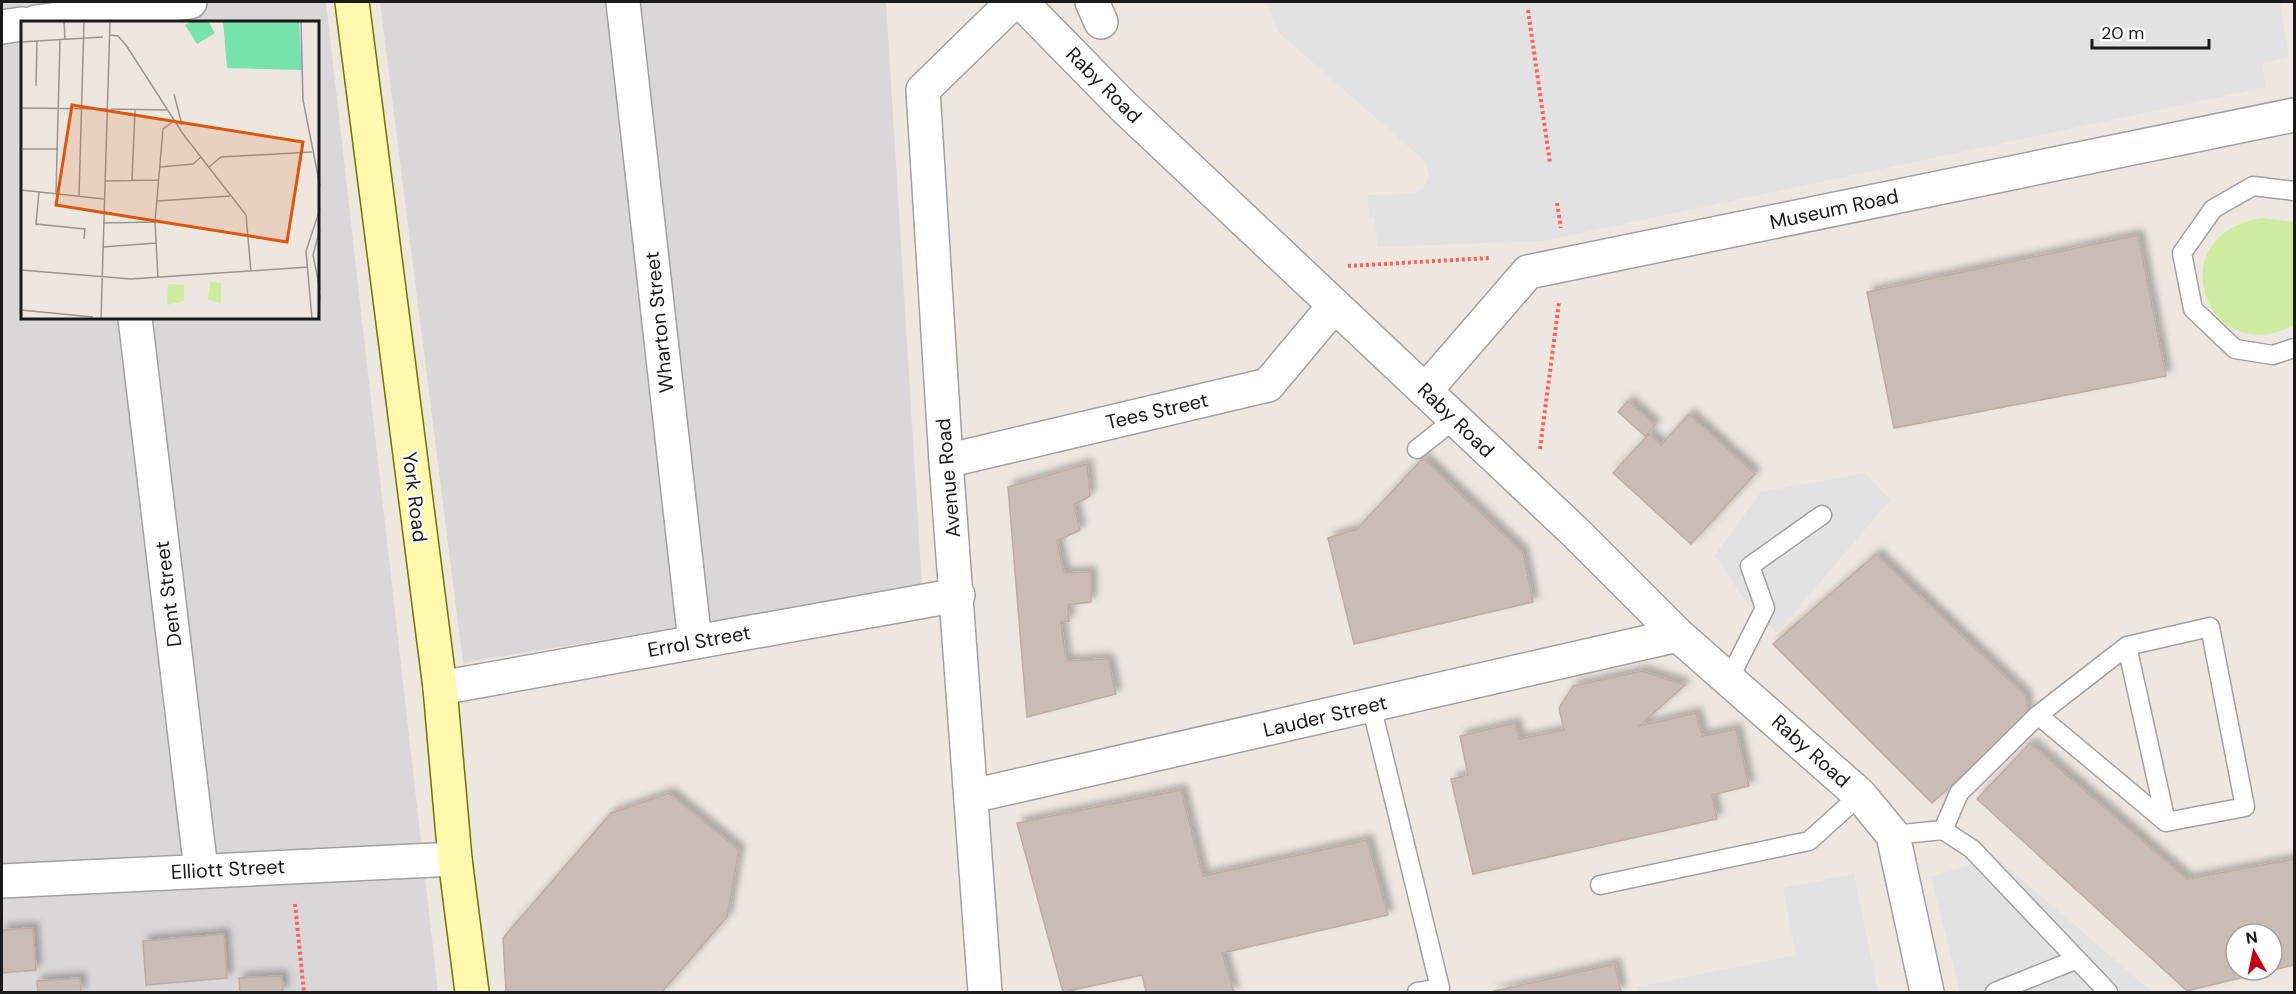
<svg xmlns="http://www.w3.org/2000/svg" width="2296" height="994" font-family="'DM Sans',sans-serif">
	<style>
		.residential { fill: #d9d7d7; fill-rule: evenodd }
		.grass { fill: #cdeca0 }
		.parking { fill: #e2e2e2 }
		.building { fill: #c9bcb5; stroke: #c0aba0; stroke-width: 1.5; fill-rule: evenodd; filter: url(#shadow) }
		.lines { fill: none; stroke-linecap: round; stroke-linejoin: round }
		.service-casing { stroke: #a1a1a1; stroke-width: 21 }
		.minor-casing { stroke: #a1a1a1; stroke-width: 36 }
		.secondary-casing { stroke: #727300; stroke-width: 36 }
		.path { stroke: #ff5e5e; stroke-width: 4; stroke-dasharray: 3 3; stroke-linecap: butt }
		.service { stroke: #fff; stroke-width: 18 }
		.minor { stroke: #fff; stroke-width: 33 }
		.secondary { stroke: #fef9ac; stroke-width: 33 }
		.labels { text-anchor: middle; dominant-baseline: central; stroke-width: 4.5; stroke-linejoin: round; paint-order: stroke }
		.street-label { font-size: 20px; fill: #1a1a1a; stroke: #fff }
		.inset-road { fill: none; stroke: #999590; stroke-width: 1.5 }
		.view { fill: #de560d; fill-opacity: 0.15; stroke: #de560d; stroke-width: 3 }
		.inset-edge { fill: none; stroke: #1a1a1a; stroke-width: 3 }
	</style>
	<defs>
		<filter id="shadow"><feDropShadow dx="5.5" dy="-5.5" stdDeviation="3" flood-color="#0004"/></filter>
	</defs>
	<rect width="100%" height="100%" fill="#ede7df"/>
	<path class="residential" d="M2,2H326L438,992H2ZM22,22H318V318H22Z
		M380,2H886L922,587L463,663Z"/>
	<path class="grass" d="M2262,218L2294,222V325C2207,372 2156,235 2262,218Z"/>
	<path class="parking" d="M1267,2H2280L2289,57L2262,63L2266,87L1543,241L1378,247L1374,217L1369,218L1368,195L1413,194L1424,187L1429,175L1425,161L1278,32Z
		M1865,473L1890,500L1777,633L1745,601L1715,555L1761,492Z
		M1996,857L2152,992H1960L1931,877Z
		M1854,874L1878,992H1639L1638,987L1796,955L1783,888Z"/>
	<path class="building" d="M2138,235L2166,376L1894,428L1867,292Z
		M1628,401L1655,425L1645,436L1618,412Z
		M1689,414L1755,474L1691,544L1613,473L1649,434L1661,445Z
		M1423,458L1523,553L1533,602L1354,644L1328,538L1357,529Z
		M1087,464L1090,496L1074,505L1080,530L1057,541L1064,573L1091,572V602L1068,605L1069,621L1061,622L1066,661L1108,659L1116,694L1027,717L1008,487Z
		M1876,554L2026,696L2028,717L1932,803L1773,644Z
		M1642,671L1685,685L1639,726L1696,713L1702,736L1736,729L1749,786L1712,795L1717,819L1473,874L1451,779L1468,775L1460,736L1515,723L1519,739L1564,730L1559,708L1573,686Z
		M2030,743L2187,879L2294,859V965L2187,991L1977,799ZM2236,934H2272V970H2236Z
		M1181,790L1203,876L1367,840L1388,915L1222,953L1234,992H1146L1142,975L1063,992L1017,823Z
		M669,793L739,850L727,917L662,992H506L503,938L611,813Z
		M33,928L36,970L2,973V930Z
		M224,934L227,978L146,985L143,941Z
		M1615,964L1621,992H1490Z
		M282,976L283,992H240L239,978Z
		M80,978L81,992H38L37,981Z"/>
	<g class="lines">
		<defs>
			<path id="service" d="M2294,191L2253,186L2213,209L2182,253L2193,309L2235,349L2273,355L2294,348
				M1417,449L1455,419
				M2127,646L2166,822
				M1729,679L1765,608L1750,566L1822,515
				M1371,705L1440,988L1417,992
				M1943,830L1959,793L2038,715L2127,646L2210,627L2245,807L2166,822L2038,715
				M1893,835L1943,830L1972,849L2108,992
				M1600,885L1809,841L1860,795
				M1995,992L2075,960"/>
			<path id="minor" d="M623,2L695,642
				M1021,2L1123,106L1575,532L1678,635L1860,795L1893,835L1927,992
				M1092,2L1101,22
				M36,22L190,2
				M2,27L22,24
				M135,318L201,870
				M1425,391L1528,272L2294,115
				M946,461L1268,385L1334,306
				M440,688L958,595
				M972,796L1678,635
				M2,881L455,859
				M985,992L946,461L923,90L1013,2"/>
			<path id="secondary" d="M352,2L440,688L455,859L472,992"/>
		</defs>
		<use href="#service" class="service-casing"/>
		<use href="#minor" class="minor-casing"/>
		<use href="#secondary" class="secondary-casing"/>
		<path class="path" d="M1528,10L1550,163
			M1557,203L1561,228
			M1348,266L1490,258
			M1540,449L1559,302
			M295,904L304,992"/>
		<use href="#service" class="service"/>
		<use href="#minor" class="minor"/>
		<use href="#secondary" class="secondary"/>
	</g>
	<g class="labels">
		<g class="street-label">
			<text transform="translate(1104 85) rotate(45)">Raby Road</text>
			<text transform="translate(1834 209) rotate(-12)">Museum Road</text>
			<text transform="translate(659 322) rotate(-96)">Wharton Street</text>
			<text transform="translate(1157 411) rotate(-13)">Tees Street</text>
			<text transform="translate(1456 420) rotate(44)">Raby Road</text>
			<text transform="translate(948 478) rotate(-95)">Avenue Road</text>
			<text transform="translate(415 497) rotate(83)">York Road</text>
			<text transform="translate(168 594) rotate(-97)">Dent Street</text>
			<text transform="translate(699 641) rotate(-10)">Errol Street</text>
			<text transform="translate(1325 716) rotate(-13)">Lauder Street</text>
			<text transform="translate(1811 751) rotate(42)">Raby Road</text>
			<text transform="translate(228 869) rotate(-3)">Elliott Street</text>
		</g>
	</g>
	<g transform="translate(21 21)">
		<rect width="298" height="298" fill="#ede7df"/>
		<path d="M189,261L200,262V283L187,278ZM147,263L163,264V280L146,284Z" fill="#cdeca0"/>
		<path d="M171,0H187L194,12L176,23L164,4ZM202,0H278L281,49L206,47Z" fill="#76e3ad"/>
		<path class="inset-road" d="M43,0L44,19M280,0L282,79L299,165M89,14L97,15L105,24L162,113L225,194L230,251M0,21L82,16M15,65L16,20M153,73L161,104M0,87L87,88M90,88L147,89M2,128H37M139,146L172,143L180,136M188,146L200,136L291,131M84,160L138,159M111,160L114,88M0,169L83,178M18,171L15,203L64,208L63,218M35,172L39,19M58,175L63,0M136,180L209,175M82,202L134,201M299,208L292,234L299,269M82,226L135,222M0,249L110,258L287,246M137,257L134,201L142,108L153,100M0,289L72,296M80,298L89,0M291,298L285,230L299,188M297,298L299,274"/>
		<path class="view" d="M51,84L282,121L266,221L35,184Z"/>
		<rect width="298" height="298" class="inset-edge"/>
	</g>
	<rect width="2296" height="994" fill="none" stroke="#1a1a1a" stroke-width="6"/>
	<g transform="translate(2254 952) rotate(351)"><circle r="28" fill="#ffffff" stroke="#a3a3a3" stroke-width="1.5"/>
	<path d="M0-4.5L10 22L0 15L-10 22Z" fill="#c50015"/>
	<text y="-9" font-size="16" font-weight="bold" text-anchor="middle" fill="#1a1a1a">N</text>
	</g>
	<path d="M2092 39v9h117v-9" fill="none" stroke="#1a1a1a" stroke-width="3"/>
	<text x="2101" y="39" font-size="18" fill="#1a1a1a" stroke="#ffffff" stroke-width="4.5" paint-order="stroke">20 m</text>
</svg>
